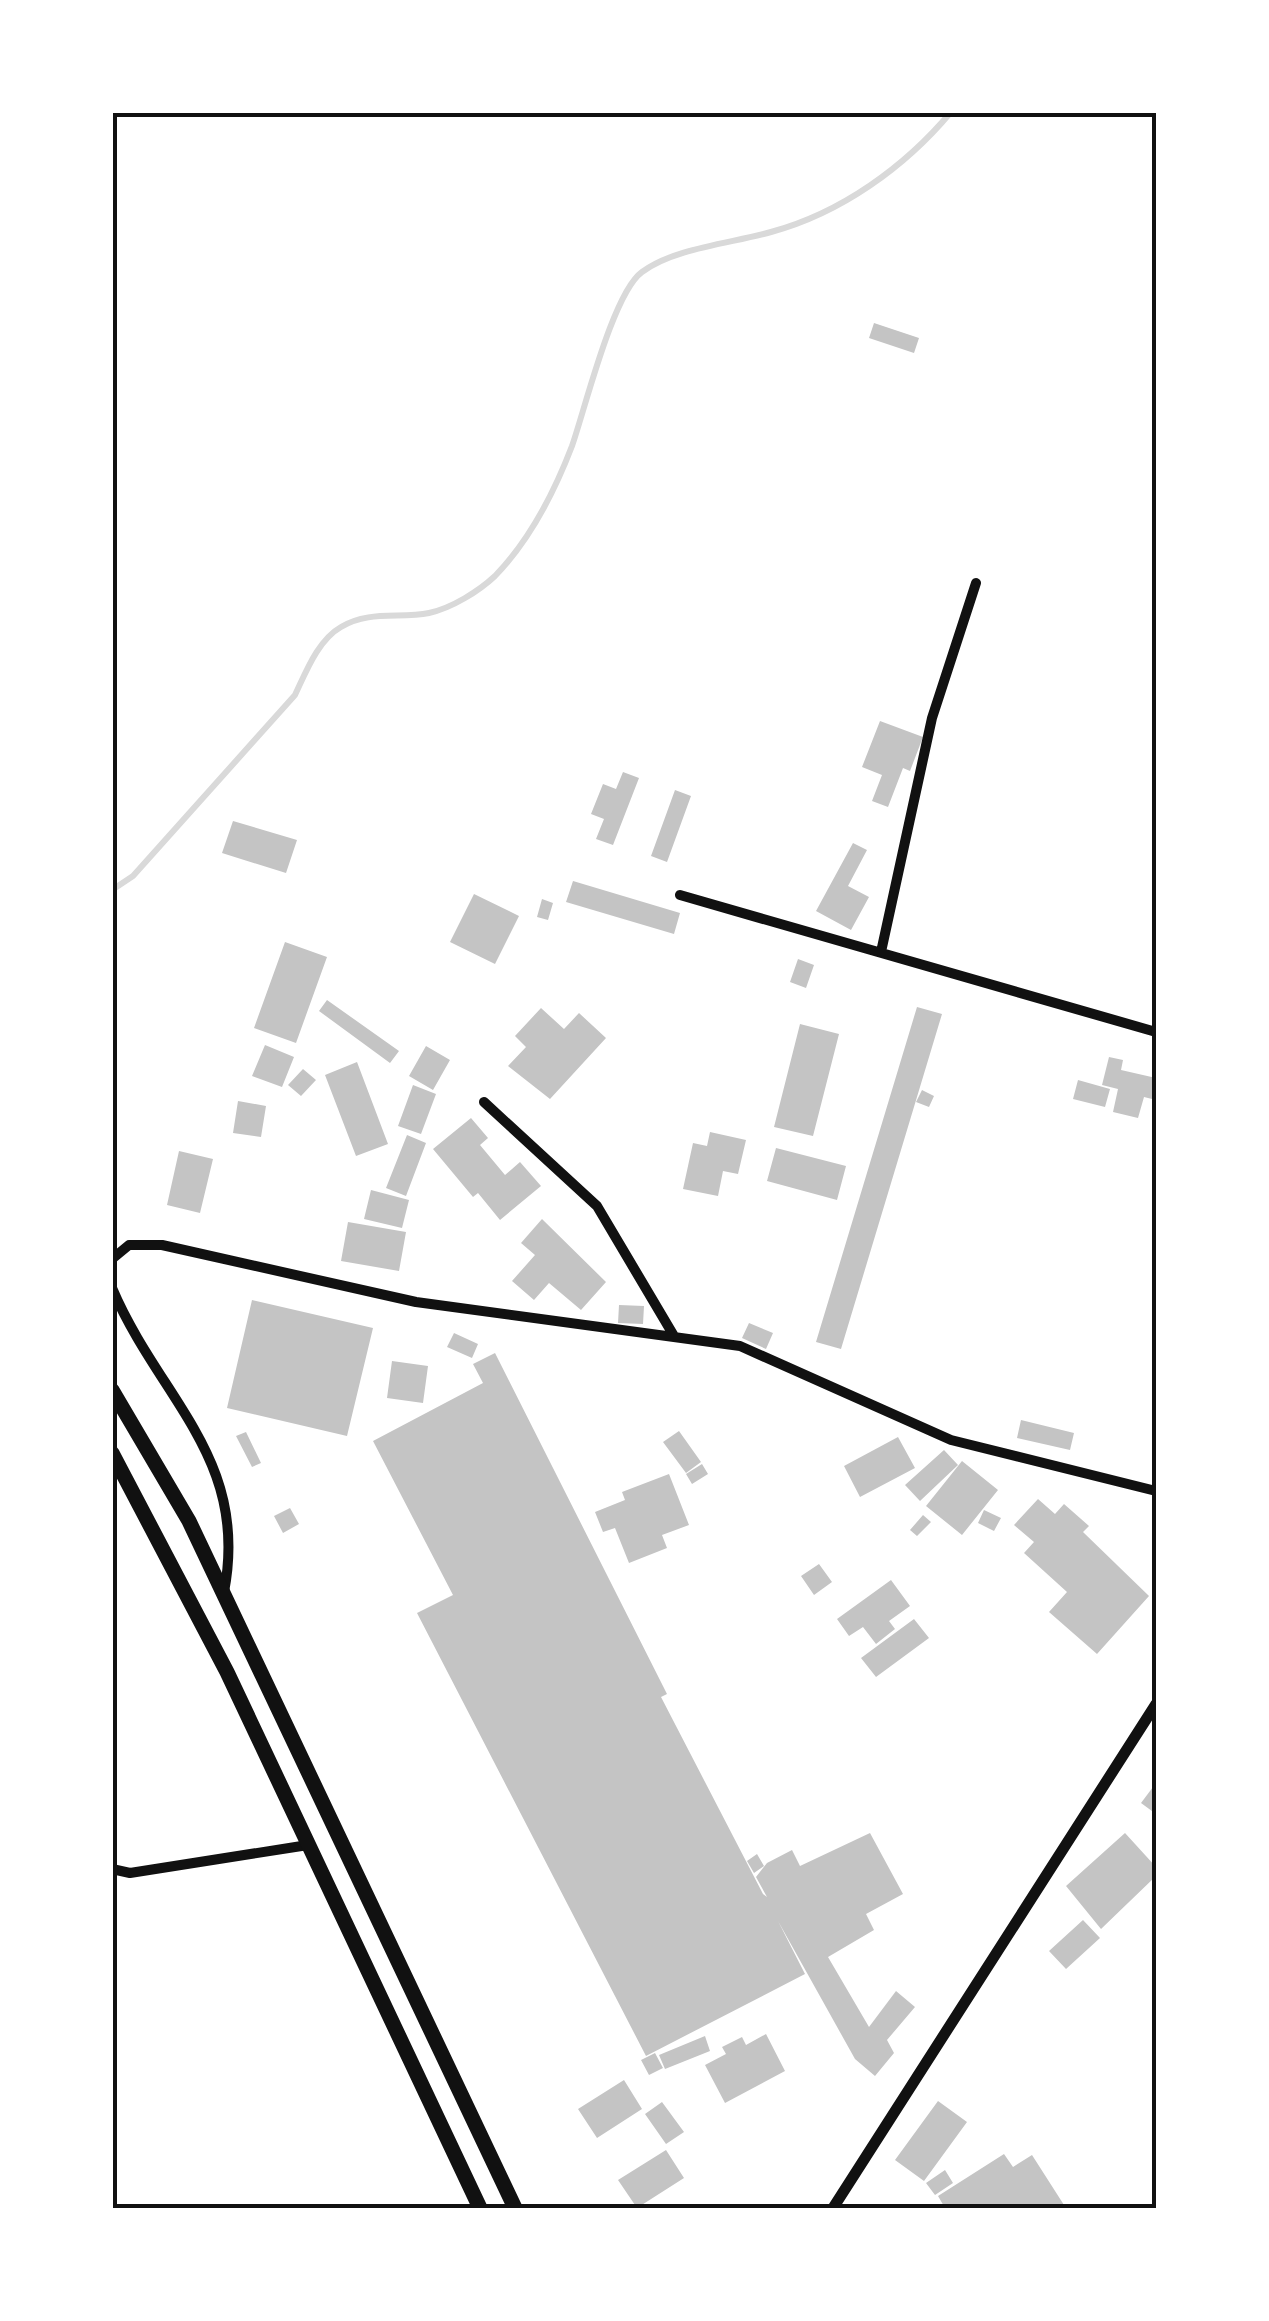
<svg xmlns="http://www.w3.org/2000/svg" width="1269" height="2321" font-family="'Crimson Pro',serif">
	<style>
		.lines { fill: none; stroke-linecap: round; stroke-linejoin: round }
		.stream { stroke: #d9d9d9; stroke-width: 6 }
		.building { fill: #c4c4c4 }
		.minor { stroke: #111; stroke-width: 10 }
		.tertiary { stroke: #111; stroke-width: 11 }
		.trunk { stroke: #111; stroke-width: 15 }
		.neatline { fill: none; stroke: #111; stroke-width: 4 }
	</style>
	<rect width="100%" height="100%" fill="#fff"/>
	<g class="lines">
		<path class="stream" d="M112,890L133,876L295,695C306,672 318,640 341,627C369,610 400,619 429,613C452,608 479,591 495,576C530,540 554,493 572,446C585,409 613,293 642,272C674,248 733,243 771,232C841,213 905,167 951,112"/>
	</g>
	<path class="building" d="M874,323L919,338L914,353L869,338Z
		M880,721L923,737L910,771L903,768L888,807L872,801L882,775L862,767Z
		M623,772L639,778L613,845L596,839L604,819L591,814L603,784L616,789Z
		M675,790L691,796L667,862L651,856Z
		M233,821L297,840L286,873L222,853Z
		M853,843L867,850L848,886L869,897L851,930L816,911Z
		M573,881L680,913L674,934L566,902Z
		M474,894L519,916L495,964L450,942Z
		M542,899L553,903L548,920L537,917Z
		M285,942L327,957L296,1043L254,1028Z
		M798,959L814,965L806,988L790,982Z
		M327,1000L399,1051L390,1063L319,1011Z
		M917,1007L942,1014L841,1349L816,1342Z
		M541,1008L564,1029L579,1013L606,1038L550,1099L508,1066L526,1047L515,1036Z
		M800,1024L839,1034L813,1136L774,1127Z
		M265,1045L294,1057L282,1087L252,1076Z
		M426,1046L450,1060L433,1090L409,1076Z
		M1109,1057L1123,1060L1121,1070L1156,1078V1100L1144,1097L1138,1118L1113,1112L1118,1089L1102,1085Z
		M357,1062L388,1144L356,1156L325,1075Z
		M303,1069L316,1080L301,1096L288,1085Z
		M1078,1080L1110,1089L1105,1107L1073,1099Z
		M413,1085L436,1094L421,1134L398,1126Z
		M922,1090L934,1096L929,1107L916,1102Z
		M238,1101L266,1106L261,1137L233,1133Z
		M471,1118L488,1138L480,1145L505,1175L520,1162L541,1186L500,1220L478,1193L473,1197L433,1149Z
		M710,1132L746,1140L738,1174L723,1171L718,1196L683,1189L693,1143L707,1146Z
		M407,1135L426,1143L406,1196L386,1188Z
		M776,1148L846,1166L837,1200L767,1181Z
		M179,1151L213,1159L200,1213L167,1205Z
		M371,1190L409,1200L402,1228L364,1219Z
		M542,1219L606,1282L581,1310L549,1283L534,1300L512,1281L535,1255L521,1243Z
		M348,1222L406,1232L399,1271L341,1261Z
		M252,1300L373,1328L347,1436L227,1408Z
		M619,1305L644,1306L643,1324L618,1323Z
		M749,1323L773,1333L766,1349L742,1338Z
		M454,1333L478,1344L472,1358L447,1347Z
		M495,1353L667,1694L661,1697L763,1894L767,1897L756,1877L767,1863L792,1850L800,1866L870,1833L903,1894L866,1914L874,1930L828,1957L869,2027L896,1991L915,2007L887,2040L894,2053L875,2076L855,2059L778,1921L805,1974L646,2056L417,1613L453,1595L373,1441L483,1383L473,1364Z
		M392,1361L428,1366L423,1403L387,1398Z
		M1021,1420L1074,1433L1070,1450L1017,1438Z
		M679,1431L701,1462L686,1473L663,1442Z
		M246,1432L261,1463L252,1467L236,1436Z
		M898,1437L915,1468L860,1497L844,1466Z
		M944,1450L958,1465L920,1501L905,1485Z
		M962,1461L998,1490L962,1535L926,1506Z
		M702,1464L708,1474L692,1484L686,1474Z
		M669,1474L689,1525L662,1535L667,1548L629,1563L615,1528L603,1532L595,1512L625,1500L622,1492Z
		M1038,1499L1055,1514L1064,1504L1089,1526L1083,1532L1149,1596L1097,1654L1049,1612L1067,1592L1024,1553L1034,1542L1014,1525Z
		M290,1508L299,1524L283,1533L274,1516Z
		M984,1510L1001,1518L994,1531L978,1523Z
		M923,1515L931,1522L917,1536L910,1530Z
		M819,1564L832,1582L814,1595L801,1576Z
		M891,1580L910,1606L889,1621L895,1629L876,1644L863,1627L849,1636L837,1619Z
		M914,1619L929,1638L876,1677L861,1658Z
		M1156,1783V1814L1141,1803Z
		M1125,1833L1156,1867V1876L1101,1929L1066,1886Z
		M757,1854L764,1866L754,1873L747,1861Z
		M1083,1920L1100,1938L1066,1969L1049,1951Z
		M766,2034L785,2071L725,2103L705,2065L726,2054L722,2047L742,2037L746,2045Z
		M705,2036L710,2051L665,2069L659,2055Z
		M655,2053L663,2068L649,2075L641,2060Z
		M624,2080L642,2109L597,2138L578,2109Z
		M938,2101L967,2122L924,2181L895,2160Z
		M662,2102L684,2132L666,2144L645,2114Z
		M666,2150L684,2178L637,2208L618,2180Z
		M1004,2154L1013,2167L1032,2155L1064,2205L945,2208L938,2196Z
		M945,2170L953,2183L935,2195L926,2183Z"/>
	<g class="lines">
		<path class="minor" d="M680,895L1156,1032
			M881,952L932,718L976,583
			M484,1102L597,1206L674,1336
			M112,1259L129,1245H162L416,1302L740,1346L951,1440L1156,1491
			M112,1288C159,1399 250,1458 224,1592
			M112,1869L130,1873L308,1845"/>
		<path class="tertiary" d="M833,2208L1156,1704"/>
		<path class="trunk" d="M112,1390L189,1521L515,2208
			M112,1453L227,1672L480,2208"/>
	</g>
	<rect width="1269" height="2321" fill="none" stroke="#ffffff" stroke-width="230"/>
	<rect x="115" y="115" width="1039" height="2091" class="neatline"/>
</svg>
